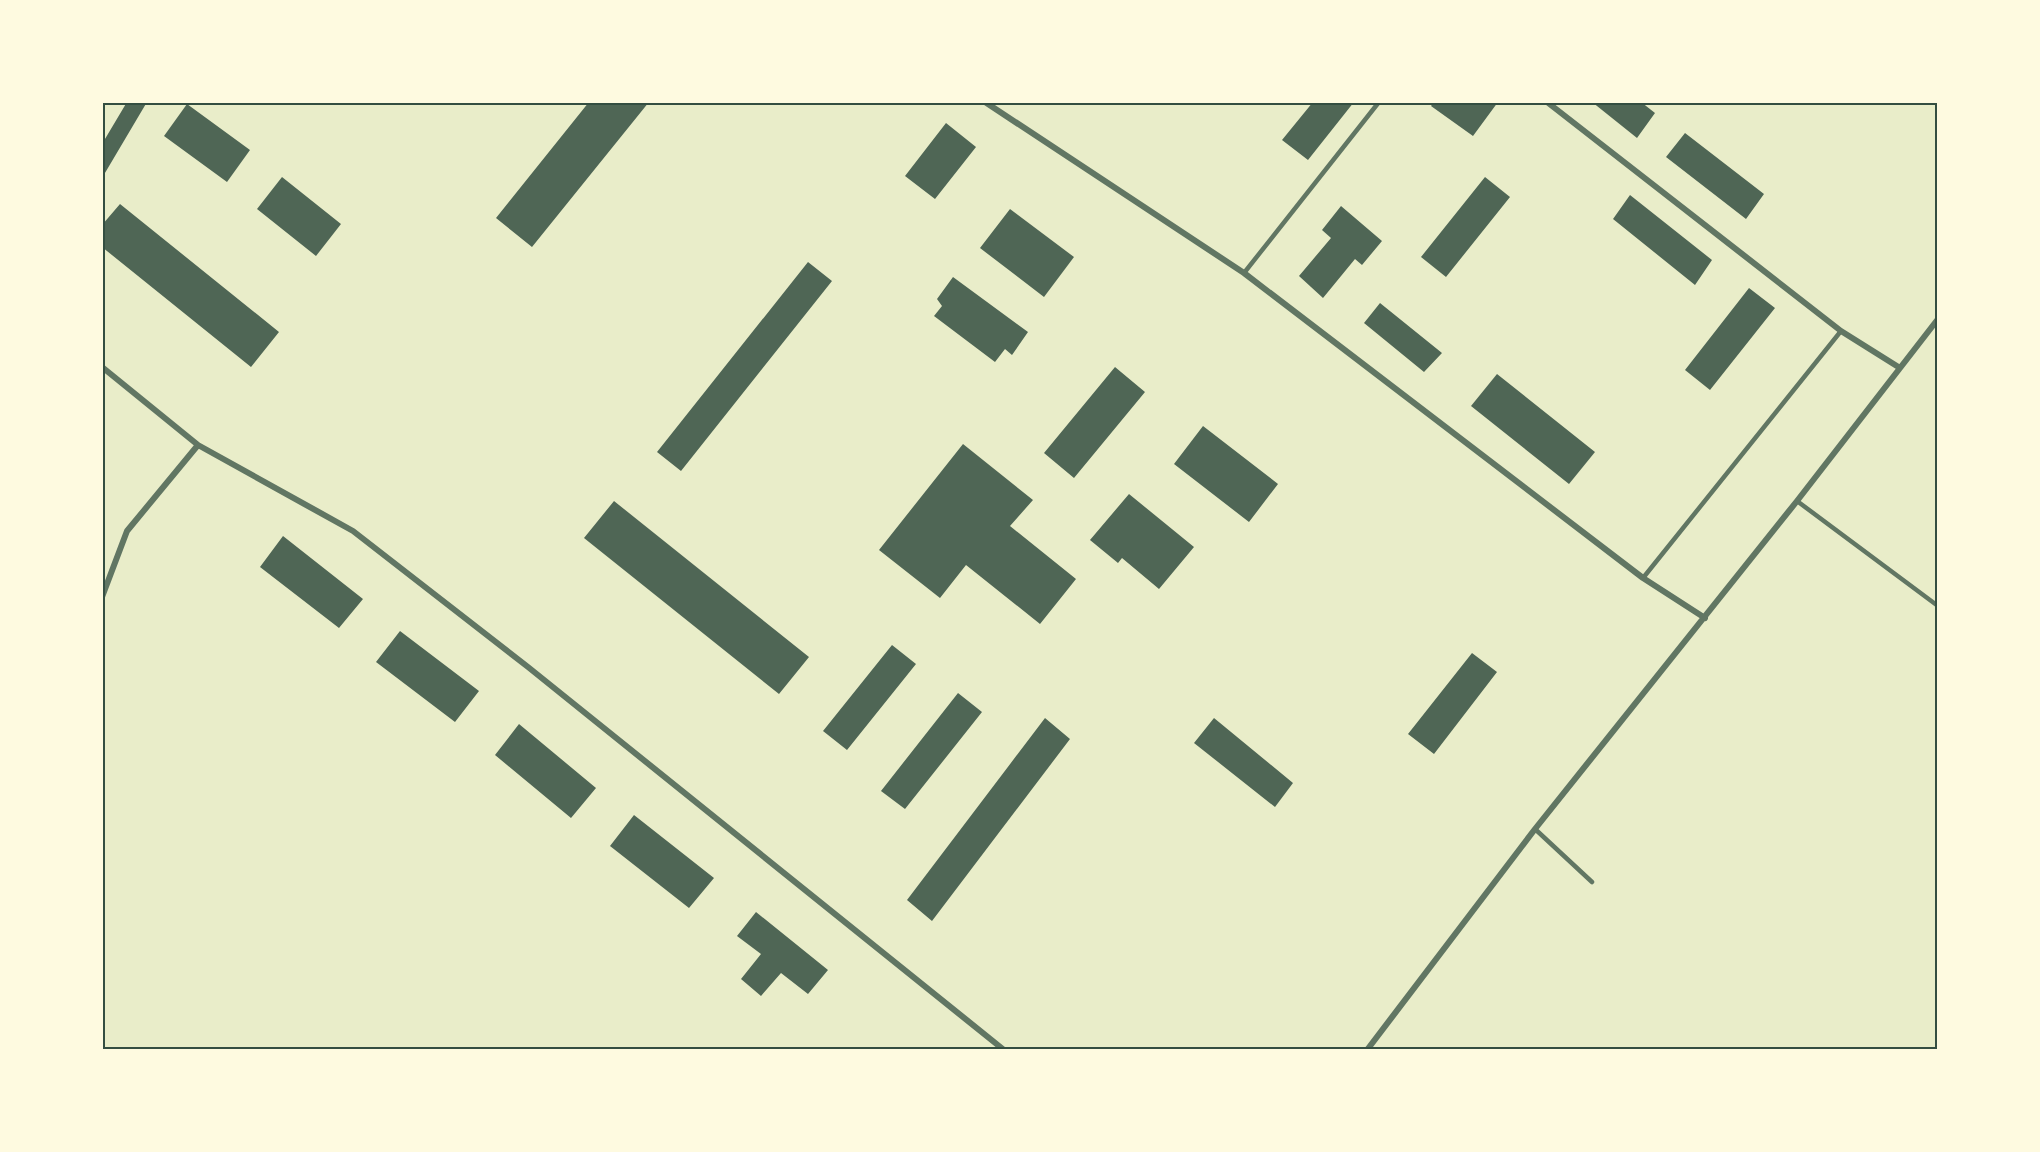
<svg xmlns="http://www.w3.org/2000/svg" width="2040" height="1152" font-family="'Source Sans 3',sans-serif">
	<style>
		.building { fill: #4f6655 }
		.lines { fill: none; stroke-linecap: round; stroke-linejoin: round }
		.service { stroke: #617663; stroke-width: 4.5 }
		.minor { stroke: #617663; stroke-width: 6 }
		.neatline { fill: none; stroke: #344e41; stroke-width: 2 }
	</style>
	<rect width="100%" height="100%" fill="#e9edc9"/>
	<path class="building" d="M127,102H147L102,178V144Z
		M589,102H649L532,247L496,218Z
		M1313,102H1354L1308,160L1282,140Z
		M1434,102H1498L1473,136L1431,106Z
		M1592,102H1641L1655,113L1637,138Z
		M187,104L250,150L227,182L164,136Z
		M946,123L976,147L935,199L905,176Z
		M1685,133L1764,194L1746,219L1666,157Z
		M282,177L341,224L316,256L257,209Z
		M1485,177L1510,197L1446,277L1421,257Z
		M1630,195L1712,260L1695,285L1613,219Z
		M120,204L279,332L251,367L102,247V225Z
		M1341,206L1382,241L1362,265L1355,259L1323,298L1299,276L1331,238L1322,230Z
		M1010,209L1074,257L1044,297L980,248Z
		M808,262L832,281L681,471L657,452Z
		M953,277L1028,332L1012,355L1005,349L995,362L934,316L942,306L937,299Z
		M1749,288L1775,308L1710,390L1685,370Z
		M1380,303L1442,353L1424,372L1364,323Z
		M1115,367L1145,392L1074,478L1044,453Z
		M1497,374L1595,452L1569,484L1471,406Z
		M1203,426L1278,484L1249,522L1174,464Z
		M963,444L1033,500L1010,526L1076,579L1040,624L966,565L940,598L879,550Z
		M1129,494L1194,547L1159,589L1122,558L1118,563L1090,540Z
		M614,501L809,657L779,694L584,538Z
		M283,536L363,599L339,628L260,567Z
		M400,631L479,691L455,722L376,662Z
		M892,645L916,664L847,750L823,731Z
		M1472,653L1497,672L1434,754L1408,734Z
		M958,693L982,712L905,809L881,791Z
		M1045,718L1070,739L932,921L907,900Z
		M1214,718L1293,783L1275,807L1194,743Z
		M519,724L596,788L571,818L495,755Z
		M634,815L714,878L689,908L610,846Z
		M756,912L828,970L808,994L781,973L761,996L741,979L761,954L737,936Z"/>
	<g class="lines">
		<path class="service" d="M1244,273L1379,102
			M1797,501L1938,606
			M1643,578L1841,331
			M1535,829L1592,882"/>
		<path class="minor" d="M985,102L1244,273L1643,578L1705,618
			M1547,102L1841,331L1900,368
			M102,367L198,445L353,531L528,667L1004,1050
			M102,597L127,531L198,445
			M1367,1050L1535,829L1797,501L1938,319"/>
	</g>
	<rect width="2040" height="1152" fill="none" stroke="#fefae0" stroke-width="207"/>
	<rect x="104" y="104" width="1832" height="944" class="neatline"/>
</svg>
